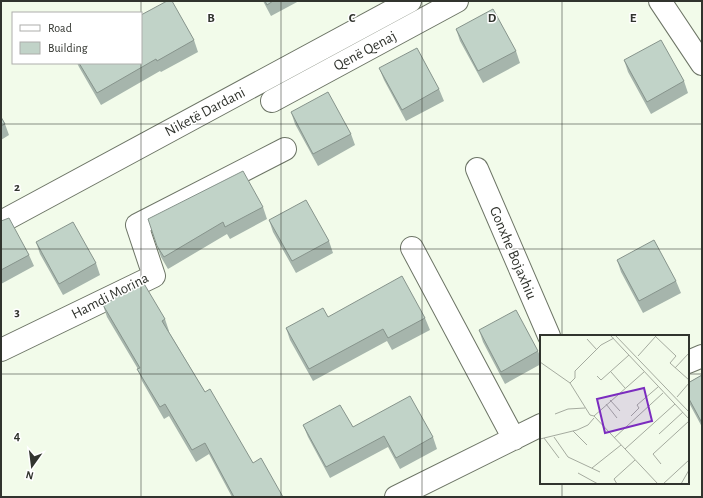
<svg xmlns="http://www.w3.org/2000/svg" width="703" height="498" font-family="'Alegreya Sans',sans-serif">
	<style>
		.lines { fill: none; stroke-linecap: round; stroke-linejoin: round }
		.street-casing { stroke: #6d7566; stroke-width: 24 }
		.street { stroke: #fff; stroke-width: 22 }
		.wall { fill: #a6b5ac }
		.building { fill: #c1d3c8; stroke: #87948c }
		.grid { fill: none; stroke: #31342e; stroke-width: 1; stroke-opacity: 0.55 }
		.labels { text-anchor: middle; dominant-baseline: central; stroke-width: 3; stroke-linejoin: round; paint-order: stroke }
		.street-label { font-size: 15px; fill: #31342e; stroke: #fff }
		.inset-road { fill: none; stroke: #a5ab9f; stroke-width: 1 }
		.view { fill: #7b2cbf; fill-opacity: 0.15; stroke: #7b2cbf; stroke-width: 2 }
		.inset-edge { fill: none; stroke: #31342e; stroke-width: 2 }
		.grid-label { font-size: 13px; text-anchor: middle; font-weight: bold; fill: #31342e; stroke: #fff; stroke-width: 3; stroke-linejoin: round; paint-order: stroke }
	</style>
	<rect width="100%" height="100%" fill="#f2fbea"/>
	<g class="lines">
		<defs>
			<path id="street" d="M660,1L702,64
				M272,101L457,1
				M477,169L549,336
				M1,222L410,1
				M412,248L514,439
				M1,350L154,276L137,225L285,149
				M688,362L702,356
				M396,497L541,425"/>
		</defs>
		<use href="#street" class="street-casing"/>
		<use href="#street" class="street"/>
	</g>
	<path class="wall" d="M263,1H299L271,16Z
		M456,29L516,51L520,63L483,83L460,41Z
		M194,40L198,52L161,72L160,71L101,105L79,67L77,63H141Z
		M624,60L684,81L688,93L651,114L628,72Z
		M379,68L439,89L444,101L406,121L384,80Z
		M291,112L351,134L355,145L318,166L295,124Z
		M1,117L5,124L9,135L1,140Z
		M263,207L267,219L230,239L227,234L168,269L161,257L157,246Z
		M269,220L329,241L333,253L296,273L273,232Z
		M1,221L29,255L34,266L1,284Z
		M36,242L96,263L100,275L63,295L40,254Z
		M617,260L676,281L681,293L643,313L621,272Z
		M103,305L165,319L169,331V332L205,392L253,463L283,497H232L209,454L196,462L169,416L164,419L142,381L138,369L107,317Z
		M328,317L425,318L430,330L392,350L387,341L313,381L290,340L286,328Z
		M479,330L538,351L541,359V364L505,384L483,342Z
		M702,375V427L688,401V383Z
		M303,425L353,427L433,437L437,449L400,469L388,447L330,478L308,437Z"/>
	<path class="building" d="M167,1H172L194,40L157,61L156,59L97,93L79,63H141V15Z
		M265,1H273L267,5Z
		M493,9L516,51L478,71L456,29Z
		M661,40L684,81L647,102L624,60Z
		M417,48L439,89L402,110L379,68Z
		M328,92L351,134L313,154L291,112Z
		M1,117L5,124L1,126Z
		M243,171L263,207L225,227L223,222L164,257L157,246L148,219Z
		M306,200L329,241L292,261L269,220Z
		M9,218L29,255L1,270V221Z
		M73,222L96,263L59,284L36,242Z
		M654,240L676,281L639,301L617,260Z
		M402,276L425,318L388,338L383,329L309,369L286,328L323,308L328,317Z
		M143,282L165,319L162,321L205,392L210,389L253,463L261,458L283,497H234L205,443L192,450L165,404L160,407L137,369L140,368L103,305Z
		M516,310L538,351L501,372L479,330Z
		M702,375V423L688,397V383Z
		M410,396L433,437L396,458L384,436L326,467L303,425L340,405L353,427Z"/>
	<path class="grid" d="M141,1V13M281,1V497M422,1V497M562,1V336M141,63V497M1,124H702M1,249H702M1,374H541M688,374H702M562,483V497"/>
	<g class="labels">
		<g class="street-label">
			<text transform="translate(365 51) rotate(-28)">Qenë Qenaj</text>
			<text transform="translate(205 112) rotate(-28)">Niketë Dardani</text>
			<text transform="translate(513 253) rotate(67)">Gonxhe Bojaxhiu</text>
			<text transform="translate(110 296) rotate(-27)">Hamdi Morina</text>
		</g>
	</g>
	<g transform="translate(540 335)">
		<rect width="149" height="149" fill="#f2fbea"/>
		<path class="inset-road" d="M70,0L149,84M75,0L149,77M115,1L136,21L130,28L149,45M47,4L57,15M98,21L116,1M0,27L30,48L50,80L54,81L118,149M135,33L149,18M71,37L85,53M57,41L61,45L89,20M30,48L35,43V36L61,10L74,3M137,62L149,48M70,65L80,76M66,69L77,83M15,79L28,74L45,73M54,81L104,37M91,81L99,73L97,70L118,52M33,96L47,110M119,99L143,77M14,102L28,122L60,137M4,103L19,123M74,103L123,58M0,104L37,95L48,90L54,83M85,114L135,69M121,129L113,119L149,86M52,133L81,110M38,138L58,149M77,149L74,144L95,125M123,149L149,125M141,149L149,135"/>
		<path class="view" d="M104,53L112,86L65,98L57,64Z"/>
		<rect width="149" height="149" class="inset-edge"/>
	</g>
	<g class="grid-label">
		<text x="211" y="22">B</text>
		<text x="352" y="22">C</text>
		<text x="492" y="22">D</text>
		<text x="633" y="22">E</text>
		<text x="17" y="191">2</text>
		<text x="17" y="316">3</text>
		<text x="17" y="440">4</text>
	</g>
	<rect width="703" height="498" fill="none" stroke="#31342e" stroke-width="4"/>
	<rect x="12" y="12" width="130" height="52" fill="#ffffff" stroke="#adaeab"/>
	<rect x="20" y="25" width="20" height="6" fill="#ffffff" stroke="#adaeab"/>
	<text x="48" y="32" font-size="12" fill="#31342e">Road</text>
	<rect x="20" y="42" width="20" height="12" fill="#c1d3c8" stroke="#adaeab"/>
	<text x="48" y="52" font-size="12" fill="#31342e">Building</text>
	<g transform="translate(32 466) rotate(194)" stroke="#ffffff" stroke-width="3" paint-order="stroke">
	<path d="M0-3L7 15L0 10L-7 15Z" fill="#31342e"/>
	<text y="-6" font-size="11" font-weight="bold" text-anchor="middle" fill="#31342e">N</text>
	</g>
</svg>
